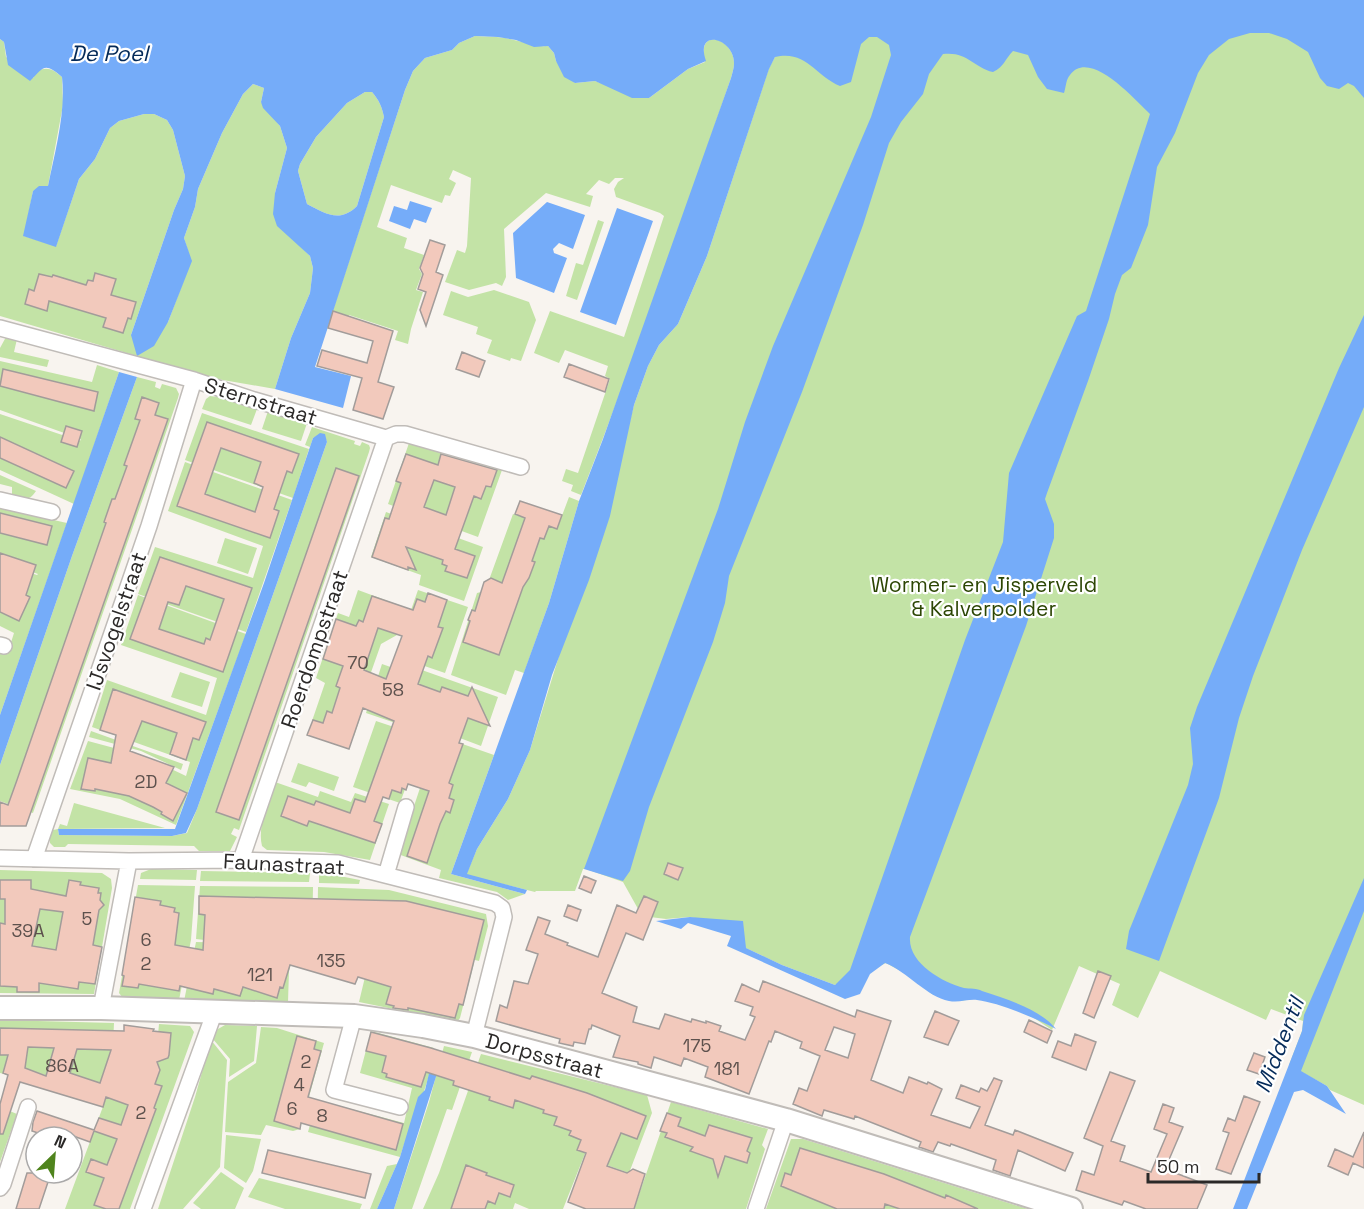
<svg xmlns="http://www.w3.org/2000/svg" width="1364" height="1209" font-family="'Space Grotesk',sans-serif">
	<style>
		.green { fill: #c3e3a6 }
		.water { fill: #75acf9; fill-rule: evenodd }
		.building { fill: #f2c9bc; stroke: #a29c9a; stroke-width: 1.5; fill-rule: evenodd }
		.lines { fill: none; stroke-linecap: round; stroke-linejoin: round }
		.street-casing { stroke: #c0bcb8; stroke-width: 18 }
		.secondary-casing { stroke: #c0bcb8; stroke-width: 26 }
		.street { stroke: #fff; stroke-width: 15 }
		.secondary { stroke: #fff; stroke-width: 22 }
		.labels { text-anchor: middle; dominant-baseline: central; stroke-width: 4.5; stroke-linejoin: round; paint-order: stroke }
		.number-label { font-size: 18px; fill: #5d514d }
		.street-label { font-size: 21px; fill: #2b2928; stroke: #fff }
		.park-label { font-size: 21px; fill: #2c4604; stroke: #fff }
		.water-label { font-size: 22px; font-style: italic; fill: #042a59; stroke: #fff }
	</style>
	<rect width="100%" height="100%" fill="#f8f4ef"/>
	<path class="green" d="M786,0H1364V1105L1330,1090L1327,1086L1289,1065L1302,1031L1303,1021L1271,1009L1266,1020L1160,971L1138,1018L1112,1005L1120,984L1079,966L1052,1030L1010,1002L988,996L961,1001L932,994L908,975L886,963L835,985L782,965L735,943L741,927L690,917L666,919L642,916L623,882L586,869H583L575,891H536L535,892L466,875L477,849L508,799L530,750L623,448L634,405L648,366L659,345L678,324L707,256L769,68L775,57Z
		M475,36C488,37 501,36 514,40C528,43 533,47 548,46L554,53L556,61L575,83L595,81L641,98H649L688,69L705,62C696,25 735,39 734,64C734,68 732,74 731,78C683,218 635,358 581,495L571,491L573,485L562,481L566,469L578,473L610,379L605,376L608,366L565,350L559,363L534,353L550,311L624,337L664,216L660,213L616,197L614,189L618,182L624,178H615L609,184L599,180L586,194L593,196L590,207L546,193L504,229L506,277L502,286L496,283L469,290L445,282L457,250L465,253L467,246L471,178L453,170L449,179L456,183L450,196L445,195L442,203L391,185L377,227L407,238L404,248L424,255L419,269L422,274L416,290L423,292L411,329L408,344L395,340L398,331L349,315L347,322L331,316L405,90L413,71L425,58L452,50L459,43Z
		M0,39L4,42L6,57L33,78L37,71C48,66 54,70 62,77L63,105L48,186L33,191L24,236L56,246L79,179L95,159L110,128L119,121L144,114H154L167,120L173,130L185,176L183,189L174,210L131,335L168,322L191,261L184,238L195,207L198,189L222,133L243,94L253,84L264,88L261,102L280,126L287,148L275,193L300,246L310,256L313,268L310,293L291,338L275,389L194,375L137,356L0,316Z
		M365,92H372C379,100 382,107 384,117L357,206C340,223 326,214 307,204L298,171L300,164L316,137L347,103Z
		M598,220L604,222L577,300L566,296L576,263L583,265Z
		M494,290L529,302L536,320L521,361L511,358L510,361L487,353L492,340L476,334L478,327L443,315L451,291L468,297Z
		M6,337L17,339L14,352L49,360L47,367L0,357V348Z
		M0,361L92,382L97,365L119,372L74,504L0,470V414L80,441L81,439L0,410Z
		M137,377L156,382L155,387L160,389L162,384L176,388L179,394L178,398L33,813L0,801V765L72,556Z
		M210,396L217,397L257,409L251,425L202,409L206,399Z
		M268,411L307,423L301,441L262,429Z
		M202,413L309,449L293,498L185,460Z
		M312,427L355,441L354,444L360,446L362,442L369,445L370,448L369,452L239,830L234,828L231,834L237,837L230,851H199L194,846L68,844L65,847H54L50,843V836L53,830L58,829L60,824L67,826L74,803L165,828L58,829L59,835L172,836L187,833L197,809L327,442L325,437L319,435L313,438L310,447L305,445Z
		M409,443L502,470L478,537L388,504Z
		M185,462L292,500L246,632L138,594L155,547L253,578L263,546L168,511Z
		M0,475L36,491C29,502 24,499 12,497V487L0,484Z
		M569,497L579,501L549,603L524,673L515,670L506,695L451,675L477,593L485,591L513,514L557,529Z
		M0,508L67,523L0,715V651L8,652L14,633L0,626V563L37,575L38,574L0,560Z
		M386,512L483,547L464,601L419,585L421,575L371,557Z
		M225,538L257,548L248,574L217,563Z
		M358,590L407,608L397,635L381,644L363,695L367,697L354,736L312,721L325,683L316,678L338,613L349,617Z
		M418,590L468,607L445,673L395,656Z
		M138,595L246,634L176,825L120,799L70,789L88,741L144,756L186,776L190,762L92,727L107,680L206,715L217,678L121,645Z
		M382,664L416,676L419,669L498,697L481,746L423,724L413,729L366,713Z
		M180,672L210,682L202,707L171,697Z
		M376,721L424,737L400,803L353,787Z
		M91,731L183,764L181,770L141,751L89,737Z
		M431,733L494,755L451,874L525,894L508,900L497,892L439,878L441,870L398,854L420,788L416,780Z
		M298,763L339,777L334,791L309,782L306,787L291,782Z
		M275,782L318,797L320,791L351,802L355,793L389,804L370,860L324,852L267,850L262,846C257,827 269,801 275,782Z
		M151,869L197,870L196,880L140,879L141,873Z
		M0,870L102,873L111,879L112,888L94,994L0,993Z
		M201,871L310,873L309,882L200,881Z
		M319,872L360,880L359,884L319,883Z
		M138,885L195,886L191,940L179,1000L123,998L119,993Z
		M200,886L313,887L312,941H213L196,939Z
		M318,887L389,890L486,914L488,926L479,961L426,948L425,952L474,963L460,1018L457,1022L359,1002L365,977L317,942Z
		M196,942L296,944L289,971L288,1002L184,1001Z
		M0,1020L114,1023L112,1070L104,1093L19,1067L16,1077L0,1073Z
		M159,1024L190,1026L194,1032L130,1209H65L111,1085L155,1067Z
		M225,1025L257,1026L254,1061L229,1077L230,1059L212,1038L218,1029Z
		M261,1027L277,1028L324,1043L300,1129L293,1131L266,1125L261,1135L225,1132L228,1082L256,1063Z
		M371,1031L434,1048C431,1084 411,1122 400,1157L308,1132L317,1100L404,1123L412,1088L360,1073Z
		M211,1040L227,1060L220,1167L183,1209H158L195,1097Z
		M444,1046L472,1052L452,1110L447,1109L412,1209H394L429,1102Z
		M481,1054L647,1095L652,1113L629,1173L601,1163L586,1151L563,1209H529L515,1203L513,1209H423L439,1173Z
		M671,1102L768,1129L762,1145L765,1149L746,1209H634Z
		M0,1107L17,1114L0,1162Z
		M226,1135L261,1139L253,1171L246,1183L224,1168Z
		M791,1139H803L1028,1209H766Z
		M397,1164L377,1209H370L387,1166Z
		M221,1172L244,1188L235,1209H201L193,1203Z
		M259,1178L362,1204L360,1209H285L248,1197Z"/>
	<path class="water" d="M0,0H1364V98L1354,86L1348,83L1339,89L1327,86L1320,78L1308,52L1287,39L1269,33H1250L1229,39L1209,55L1198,73L1175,133L1157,167L1148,225L1131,268L1122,275L1115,294L1109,319L1088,381L1047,493L1045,499L1054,524V538L1026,626L910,937C908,963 942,982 964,988C970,989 977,988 982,991C1006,999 1040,1009 1056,1029C1035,1018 1000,1003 977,1000C968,999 959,1003 949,1001C927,997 908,972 885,963L870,974L860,994L845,999L727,946L731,936L688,923L681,929L656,921L690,917L743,921L746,948L782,965L835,985L850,970L965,640L1003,542L1009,473L1077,316L1086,311L1150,114C1135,100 1090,48 1070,75C1066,79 1066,87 1064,93L1047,89L1038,77L1028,55L1013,51C1005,59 1004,67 993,72C973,67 967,51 943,54L929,74L923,94L901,122L889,143L863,225L802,392L729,576L725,603L713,642L649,807L630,871L623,881L584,869L718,509L745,422L773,346L871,117L891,55L889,45L877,37H869L861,44L851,82L840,86C815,76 807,50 775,57L769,69L707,256L678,324L659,345L648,366L634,405L610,516L589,580L552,675L530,750L508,799L477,849L467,874L527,890L525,894L451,874L549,603L579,501L603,439L731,78C732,74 734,68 734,64C735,38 694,27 706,61L688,69L649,98H632L595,81L575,83L564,77L556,61L554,53L548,46L534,47L516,40L498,37L475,36L459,43L452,50L425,58L413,71L405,90L315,367L351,376L343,408L275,389L291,338L310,293L313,268L310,256L277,226L273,214L275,193L287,148L280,126L263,108L261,102L264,88L253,84L243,94L222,133L198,189L195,207L184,238L192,261L168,322L154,346L137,356L131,335L174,210L183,189L185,176L173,130L167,120L154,114H144L119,121L110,128L95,159L79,179L56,247L23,236L33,191L39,186H48C55,151 66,113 62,77C44,61 43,68 30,81L8,65L4,42L0,39ZM365,92H372C379,100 382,107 384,117L357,206C340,223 326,214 307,204L298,171L300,164L316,137L347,103Z
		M410,201L432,208L426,223L414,219L410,229L389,221L394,206L407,210Z
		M547,202L585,215L573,249L559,243L553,249L554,253L567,258L554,293L516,278L513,233Z
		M617,208L653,221L616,325L580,312Z
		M1364,315V407L1302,550L1253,676L1239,718L1219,798L1159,961L1126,949L1129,931L1188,785L1193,764L1190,728L1197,707L1339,368Z
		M119,372L137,377L72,556L0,765V715Z
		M320,433L325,434L327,442L197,809L186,833L172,836L59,835L58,829H175L264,583L313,438Z
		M1364,878V911L1301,1071L1327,1086L1346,1114L1303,1090L1294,1092L1247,1209H1233L1302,1031L1304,1015Z
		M433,1057L441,1061L394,1209H377L400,1157L418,1097L425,1090Z"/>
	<path class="building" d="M430,240L445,245L436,272L443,275L426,326L420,310L426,292L418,289L423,274L420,268Z
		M95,273L116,279L111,295L136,302L131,319L128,318L123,333L103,327L106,318L49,301L47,311L25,304L29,289L34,291L39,274L52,277L53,275L86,285L88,280L93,281Z
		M333,311L393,331L378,382L394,387L383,419L353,410L362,378L317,366L322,350L367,363L373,341L328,328Z
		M462,352L485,361L479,377L456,369Z
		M569,364L609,379L605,392L564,377Z
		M3,369L98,392L94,411L0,386Z
		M142,397L159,403L155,415L168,419L26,826H0V802L8,805L17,780L106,523L104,522L112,499H115L127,466L124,465L140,420L135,419Z
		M207,422L299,454L292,473L287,471L274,509L279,511L270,538L177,506ZM221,448L261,462L254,483L263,487L255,512L205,494Z
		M66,426L82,431L77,447L61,442Z
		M0,437L74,471L66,488L0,458Z
		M406,454L438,465L441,454L497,470L491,487L486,486L481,499L474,496L455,549L475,556L467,578L445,571L447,566L442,564L443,560L406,547L416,570L408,567V570L372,557L385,518L389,519L401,483L396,481ZM434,480L455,487L446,515L424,507Z
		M336,468L359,476L239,820L216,812Z
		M520,501L562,515L557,529L549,526L544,539L540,538L532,561L535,562L529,578L523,587L499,655L463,642L470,621L468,620L472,610L475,611L484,582L491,578L502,583L525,518L515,514Z
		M0,513L52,526L47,545L0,533Z
		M0,553L36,565L26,595L30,597L19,621L0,612Z
		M160,557L252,588L223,672L130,639ZM186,586L224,599L210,640L206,638L204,644L159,629L168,602L179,605Z
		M428,593L447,600L438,627L443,628L432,658L428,656L418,684L440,692L442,687L468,696L472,687L490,726L468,718L459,743L463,744L449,783L453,785L449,798L454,800L450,813L446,811L440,824L427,863L407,856L429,791L408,784L406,790L402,788L401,793L392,790L389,799L383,797L374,821L382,824L375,843L309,821L307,826L281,816L288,796L314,805L316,801L350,813L355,799L365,802L394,721L363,708L349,749L307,735L313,720L323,723L327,711L332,713L340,688L336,686L343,666L323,659L336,619L356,626L359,620L363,622L372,596L413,610L417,599L425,602ZM378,628L402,636L386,679L364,670Z
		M113,689L206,722L199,740L193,738L186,760L170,754L177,733L142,721L130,751L174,767L166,783L187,793L173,821L161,814L162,812L153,807L129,796L95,789V791L81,789L88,758L111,763L116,735L100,730Z
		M668,863L683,868L678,880L664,874Z
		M584,876L596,881L591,893L579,888Z
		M0,880H31V889L66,896L69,880L81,882L80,885L99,888L98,893H101L100,900L104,905L99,910L94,939L93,945L102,947L95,984L79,982L78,989L39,983V992H17V987L0,986V923L5,924V899H0ZM40,909L63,912L56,950L32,946Z
		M199,896L406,901L484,920L463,1005L459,1004L455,1018L408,1008V1010L393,1008L394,1006L386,1004L391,987L358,977L355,984L290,965L283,988L280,987L277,998L243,987L240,996L214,989L213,994L180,986L179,991L139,984L138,988L122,986L124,976L122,975L135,897L161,901L160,905L175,908L174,912L179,913L175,945L203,950L205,915L199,914Z
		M644,896L658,902L643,940L626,933L602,993L637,1007L633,1022L659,1029L665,1014L691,1022L692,1019L706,1023V1021L721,1026L719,1031L745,1040L755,1017L750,1015L753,1007L735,1001L742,984L759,992L763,981L855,1017L857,1010L891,1021L871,1080L903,1093L909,1077L927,1084L928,1082L942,1089L931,1115L970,1128L980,1107L956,1098L961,1085L979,1092L981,1088L987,1091L994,1078L1002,1081L985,1125L1013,1135L1015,1130L1073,1153L1065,1171L1018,1150L1010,1176L993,1170L996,1160L951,1144L950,1146L938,1142L933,1152L919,1147L921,1142L855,1116L854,1119L824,1110L822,1116L793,1104L799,1088L807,1091L820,1056L800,1048L802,1042L775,1031L771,1042L769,1041L749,1094L705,1077L708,1067L684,1058L681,1066L654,1057L651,1068L638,1064V1062L613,1057L620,1036L592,1025L591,1029H589L585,1044L574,1042L573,1046L559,1043L560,1039L496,1021L500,1005L507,1008L514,981L528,984L538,954L526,950L538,917L550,921L545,934L568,943L567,945L598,957L617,905L636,913ZM834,1027L855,1034L848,1058L825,1050Z
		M568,905L581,910L577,921L564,916Z
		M1098,971L1111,976L1094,1018L1083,1013Z
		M935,1011L959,1021L948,1045L924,1037Z
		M1029,1020L1052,1031L1047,1043L1024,1032Z
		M124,1025L154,1029L153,1031L171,1033L169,1055L168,1058L157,1062L160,1070L155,1084L162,1086L154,1108L156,1109L119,1209H106L94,1205L104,1178L86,1172L91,1159L107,1165L117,1139L94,1131L90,1142L65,1133L64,1137H50L32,1131L33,1122L37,1111L94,1130L99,1118L121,1125L128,1105L106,1097L103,1107L20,1082L3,1134H0V1104L8,1075L3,1073L8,1055H0V1028L124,1031ZM28,1047L54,1048L46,1076L25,1068ZM77,1049L111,1050L100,1083L70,1073Z
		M371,1032L431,1048L530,1079L532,1076L587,1093L646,1116L637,1139L621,1133L607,1166L627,1173L633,1169L645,1174L634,1209H586L568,1202L586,1153L577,1150L581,1140L569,1135L571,1131L554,1125L557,1117L543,1113L544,1110L515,1100L513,1108L489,1100L490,1097L453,1085L454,1081L426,1072L421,1087L386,1077L387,1074L382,1072L386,1056L366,1051Z
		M1075,1034L1096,1042L1086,1070L1052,1057L1058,1041L1071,1046Z
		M297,1036L316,1041L314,1049L321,1051L308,1097L403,1124L396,1150L301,1123L300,1129L274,1121Z
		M1254,1053L1265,1057L1259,1074L1247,1070Z
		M1110,1072L1135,1081L1111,1141L1125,1146L1120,1161L1151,1172L1167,1134L1154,1129L1163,1104L1174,1108L1169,1122L1183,1127L1165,1169L1207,1185L1197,1209H1146L1124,1201L1122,1205L1076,1190L1082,1171L1094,1175L1103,1146L1084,1138Z
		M1244,1096L1260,1102L1231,1174L1216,1169L1229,1133L1223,1131L1228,1118L1235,1121Z
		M667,1113L681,1118L678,1126L705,1136L709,1125L752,1138L747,1151L750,1153L747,1163L725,1156L718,1177L713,1159L690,1151L693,1147L665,1137L667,1133L660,1131Z
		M1364,1132V1168L1353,1163L1348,1175L1328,1166L1335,1149L1353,1157Z
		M800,1148L884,1174L945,1198L946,1195L978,1209H900L885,1204L884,1209H837L781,1186L785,1173L791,1175Z
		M268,1150L371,1174L365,1198L262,1173Z
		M466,1165L487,1173L486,1175L514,1185L510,1197L499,1193L495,1204L488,1201L485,1209H451Z
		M27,1173H51L39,1209H16Z"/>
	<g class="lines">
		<defs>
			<path id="street" d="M0,328L194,380L254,400L386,438L396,434H405L521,467
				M0,500L52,512
				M0,645L4,646
				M0,858L129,861L241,860L338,863L495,903L502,908L504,917L474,1036
				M34,859L149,526L194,380
				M241,860L386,438
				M386,875L406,807
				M101,1008L129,861
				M354,1016L334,1090L400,1107
				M0,1188L3,1184L28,1107
				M143,1209L215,1011
				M756,1209L786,1120"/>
			<g id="secondary">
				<path id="s1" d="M0,1008H101L354,1016L423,1026L474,1036L786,1120L1071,1209"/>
			</g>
		</defs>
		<use href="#street" class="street-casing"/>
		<use href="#secondary" class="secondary-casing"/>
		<use href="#street" class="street"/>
		<use href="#secondary" class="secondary"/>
	</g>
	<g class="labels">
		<g class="number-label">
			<text x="358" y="662">70</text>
			<text x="393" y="689">58</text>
			<text x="146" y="781">2D</text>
			<text x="87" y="918">5</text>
			<text x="28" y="930">39A</text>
			<text x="146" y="939">6</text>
			<text x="331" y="960">135</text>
			<text x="146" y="963">2</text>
			<text x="260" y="974">121</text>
			<text x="697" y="1045">175</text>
			<text x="306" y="1061">2</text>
			<text x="62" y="1065">86A</text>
			<text x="727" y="1068">181</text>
			<text x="299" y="1084">4</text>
			<text x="292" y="1108">6</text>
			<text x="141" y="1112">2</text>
			<text x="322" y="1115">8</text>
		</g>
		<g class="street-label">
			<text transform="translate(261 401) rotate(17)">Sternstraat</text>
			<text transform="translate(116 621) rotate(-71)">IJsvogelstraat</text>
			<text transform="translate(314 649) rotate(-71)">Roerdompstraat</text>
			<text transform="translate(284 864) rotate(3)">Faunastraat</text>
			<text stroke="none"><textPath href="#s1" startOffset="549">Dorpsstraat</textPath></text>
		</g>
		<g class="park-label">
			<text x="984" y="584">Wormer- en Jisperveld<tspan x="984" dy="24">&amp; Kalverpolder</tspan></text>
		</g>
		<g class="water-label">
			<text x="109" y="53">De Poel</text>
			<text transform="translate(1279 1045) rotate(-69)">Middentil</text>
		</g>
	</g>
	<g transform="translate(54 1155) rotate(25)"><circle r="28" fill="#ffffff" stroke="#aaa9a9" stroke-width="1.5"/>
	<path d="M0-4.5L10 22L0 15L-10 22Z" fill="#4f841d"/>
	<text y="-9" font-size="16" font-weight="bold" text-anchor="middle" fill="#2b2928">N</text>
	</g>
	<path d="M1148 1173v9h111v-9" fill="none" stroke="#2b2928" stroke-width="3"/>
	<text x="1157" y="1173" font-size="18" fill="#2b2928" stroke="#ffffff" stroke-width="4.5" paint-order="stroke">50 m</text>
</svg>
